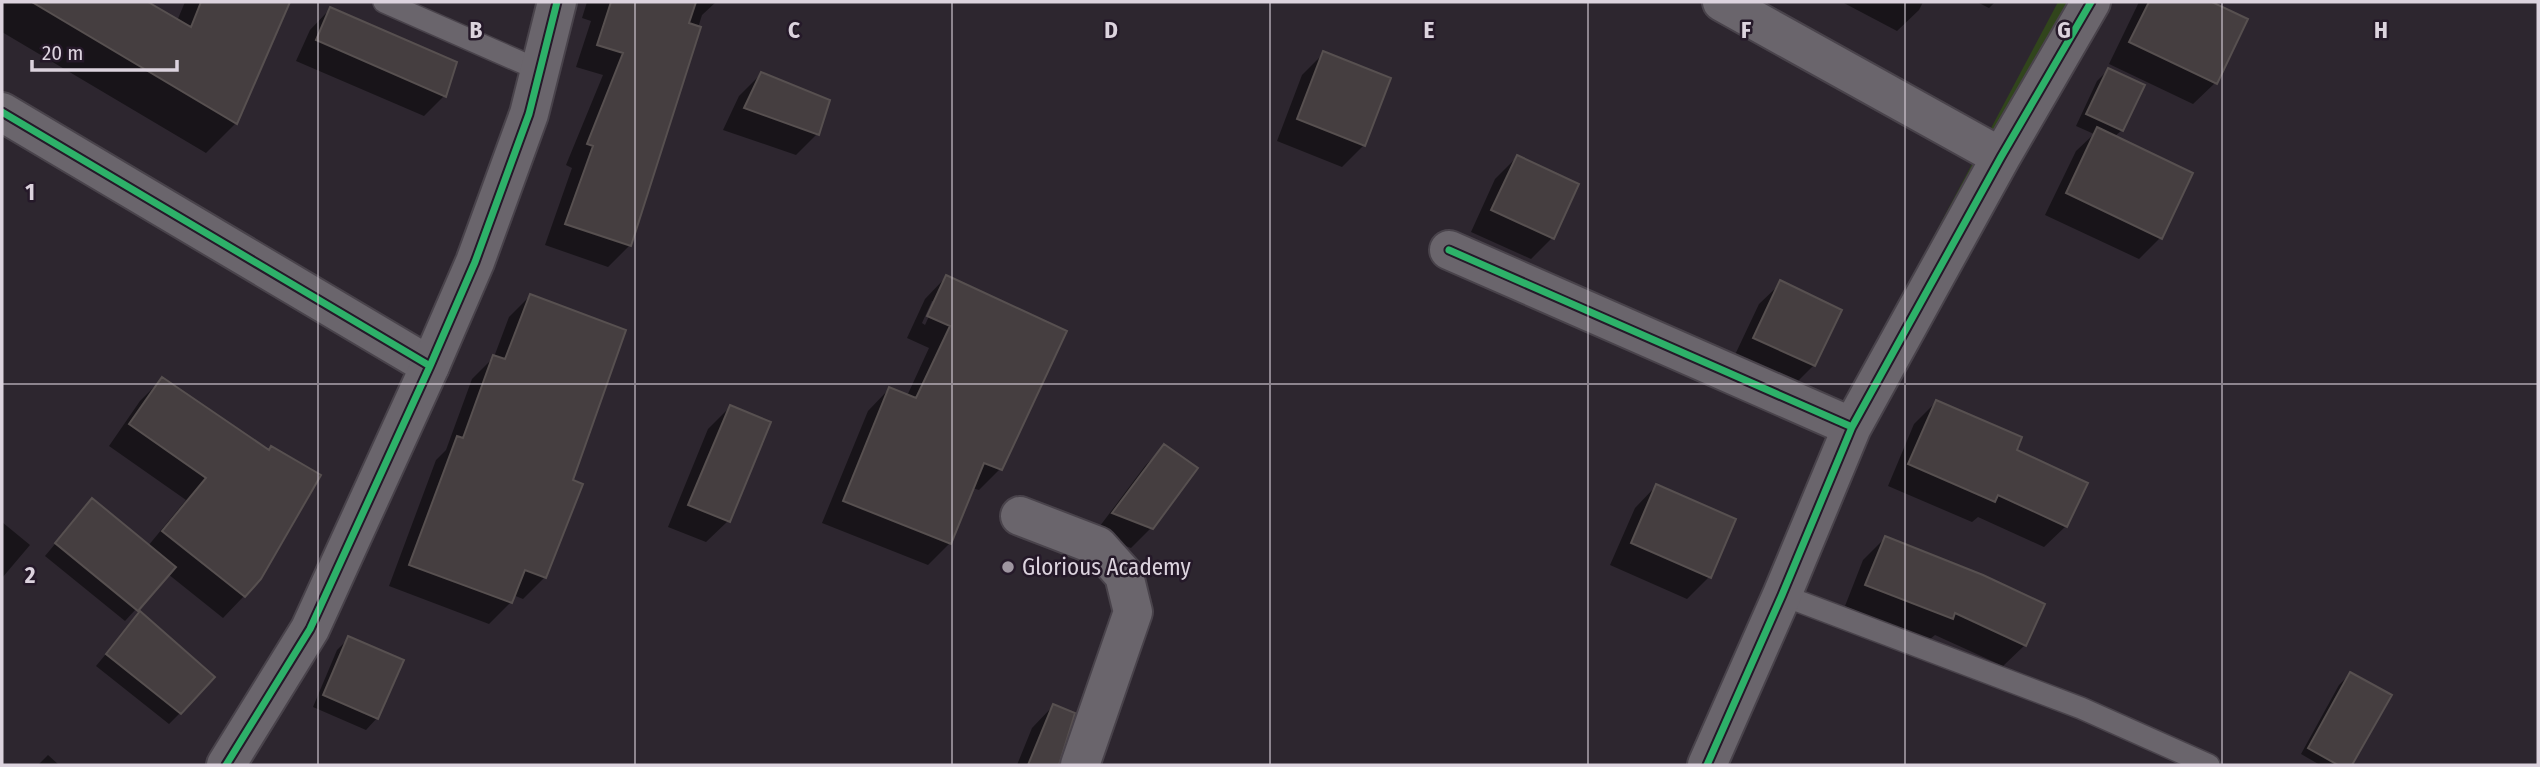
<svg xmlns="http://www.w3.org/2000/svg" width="2540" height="767" font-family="'Fira Sans Condensed',sans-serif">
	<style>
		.green { fill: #31451c }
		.shadow { fill: #0007; fill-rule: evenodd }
		.building { fill: #453e40; stroke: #575050; stroke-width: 2 }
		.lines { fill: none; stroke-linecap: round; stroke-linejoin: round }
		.service-casing { stroke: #49434b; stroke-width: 24 }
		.minor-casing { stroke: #49434b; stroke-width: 42 }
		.tertiary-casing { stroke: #49434b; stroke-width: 42 }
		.service { stroke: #6a656c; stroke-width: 21 }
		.minor { stroke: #6a656c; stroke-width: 38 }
		.tertiary { stroke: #6a656c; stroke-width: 38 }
		.cycleway-casing { stroke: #251929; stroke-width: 11 }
		.cycleway { stroke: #2db169; stroke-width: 7 }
		.grid { fill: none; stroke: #dcd3de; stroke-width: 2; stroke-opacity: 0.55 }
		.poi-dot { fill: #9f96a1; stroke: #251929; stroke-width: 2.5 }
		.labels { text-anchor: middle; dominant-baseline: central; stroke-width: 5; stroke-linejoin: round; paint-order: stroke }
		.poi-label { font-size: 23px; fill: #dcd3de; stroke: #251929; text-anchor: start }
		.grid-label { font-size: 23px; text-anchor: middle; font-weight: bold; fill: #dcd3de; stroke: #251929; stroke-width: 5; stroke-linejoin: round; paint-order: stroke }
	</style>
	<rect width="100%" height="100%" fill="#2d262f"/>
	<path class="green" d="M2058,2H2074L1886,326Z"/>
	<path class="shadow" d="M2,2H145L177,21L185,2H288L236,123L206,153L2,32Z
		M587,2H716L702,15L630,245L608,267L545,245L572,168L566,165L603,75L576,67L591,21L582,18Z
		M1842,2H1923L1919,10L1897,31Z
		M1977,2H1995L1989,8Z
		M2139,2H2208L2245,20L2215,83L2193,104L2109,64Z
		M330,9L444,96L424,116L296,61L310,30Z
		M1324,53L1364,145L1342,167L1277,141L1302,75Z
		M2108,70L2122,130L2114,137L2160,238L2139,259L2045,215L2076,151L2094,134L2076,126L2097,81Z
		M761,74L817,134L796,155L723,130L739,96Z
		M1517,157L1552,238L1531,259L1471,232L1495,179Z
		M946,277L1000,469L979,490L972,488L950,543L928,565L822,523L868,411L889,389L907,396L929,348L907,338L925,299ZM932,301H936L925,325L922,323Z
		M1781,283L1814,365L1792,387L1733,359L1759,304Z
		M530,296L571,481L545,577L523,599L513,595L511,602L489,624L389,586L436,460L446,450L472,379L494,357L509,317Z
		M162,379L268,451L271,448L244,596L223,618L168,574L125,621L45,556L92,500L148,546L186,500L109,446L140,401Z
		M1936,402L2015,451L2066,526L2044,547L1978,517L1972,522L1888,486L1914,424Z
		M730,407L728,521L706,542L668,527L708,429Z
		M1164,446L1151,528L1131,548L1094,534L1145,466Z
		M1656,486L1709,577L1687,599L1610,565L1635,508Z
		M2,522L30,545L2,578Z
		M1885,538L2025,645L2003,666L1935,635L1929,640L1845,606L1863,560Z
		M140,613L180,713L169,724L96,666Z
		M348,639L377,718L366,730L313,707L337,650Z
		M2350,674L2389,696L2350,765H2320L2301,754L2339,685Z
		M1053,706L1057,765H1017L1032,728Z
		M48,755L59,765H38Z"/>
	<path class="building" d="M32,2H148L191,27L201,2H290L237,124Z
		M611,2H696L689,23L701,27L631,246L565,224L593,146L587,144L623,53L597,45Z
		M2149,2H2212L2248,19L2217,84L2129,42Z
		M330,7L457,62L446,97L316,40Z
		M1323,51L1391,78L1365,146L1297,119Z
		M2108,68L2145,85L2123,131L2086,114Z
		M761,72L830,100L819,135L744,108Z
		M2097,127L2193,173L2162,239L2066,193Z
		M1517,155L1579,184L1554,239L1491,210Z
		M946,275L1067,331L1002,470L984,463L951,544L843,501L889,387L916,398L950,326L927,316Z
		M1780,280L1842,310L1815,366L1753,338Z
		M530,294L626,330L573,480L583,484L546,578L525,570L512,603L409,565L457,436L463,438L493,355L505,359Z
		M162,377L269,450L271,446L321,475L261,579L245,597L162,531L206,478L129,424Z
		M1936,400L2022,437L2017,450L2088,483L2067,527L1998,495L1995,502L1908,464Z
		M730,405L771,422L730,522L688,505Z
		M1164,444L1198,468L1153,529L1112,513Z
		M1656,484L1736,519L1711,578L1631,543Z
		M92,498L176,567L138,611L55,543Z
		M1885,536L1983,575L2045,604L2026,646L1955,613L1953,619L1865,585Z
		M140,611L215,677L181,714L106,654Z
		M348,636L404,660L378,719L323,695Z
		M2350,672L2392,695L2352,765H2338L2308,748Z
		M1053,704L1075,713L1059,765H1028Z"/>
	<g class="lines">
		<defs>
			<path id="service" d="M384,2L539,70
				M1782,595L2081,708L2209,765"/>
			<path id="minor" d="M1722,2L2001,157
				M2,112L430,366
				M1449,250L1852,427
				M1020,516L1098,546L1124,575L1133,612L1080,765
				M1707,765L1782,595L1852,427L2001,157L2091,2"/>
			<path id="tertiary" d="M226,765L310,629L430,366L475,262L529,114L557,2"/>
		</defs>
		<use href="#service" class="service-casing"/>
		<use href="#minor" class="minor-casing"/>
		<use href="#tertiary" class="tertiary-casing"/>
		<use href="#service" class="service"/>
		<use href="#minor" class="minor"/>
		<use href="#tertiary" class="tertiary"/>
		<defs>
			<path id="cycleway" d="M2,112L430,366
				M1449,250L1852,427
				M226,765L310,629L430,366L475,262L529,114L557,2
				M1707,765L1782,595L1852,427L2001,157L2091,2"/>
		</defs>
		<use href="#cycleway" class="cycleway-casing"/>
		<use href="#cycleway" class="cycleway"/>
	</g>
	<path class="grid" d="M318,2V765M635,2V765M952,2V765M1270,2V765M1588,2V765M1905,2V765M2222,2V765M2,384H2538"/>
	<circle class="poi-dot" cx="1008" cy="567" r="7"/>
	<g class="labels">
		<g class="poi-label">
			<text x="1022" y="567">Glorious Academy</text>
		</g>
	</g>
	<g class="grid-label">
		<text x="476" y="38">B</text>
		<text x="794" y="38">C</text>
		<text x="1111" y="38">D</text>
		<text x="1429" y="38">E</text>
		<text x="1746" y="38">F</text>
		<text x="2064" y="38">G</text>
		<text x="2381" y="38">H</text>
		<text x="30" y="200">1</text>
		<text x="30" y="583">2</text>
	</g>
	<rect width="2540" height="767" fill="none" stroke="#dcd3de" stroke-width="7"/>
	<path d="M32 60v10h145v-10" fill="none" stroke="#dcd3de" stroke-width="3.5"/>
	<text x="42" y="60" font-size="21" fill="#dcd3de" stroke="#251929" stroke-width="5" paint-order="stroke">20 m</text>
</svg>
